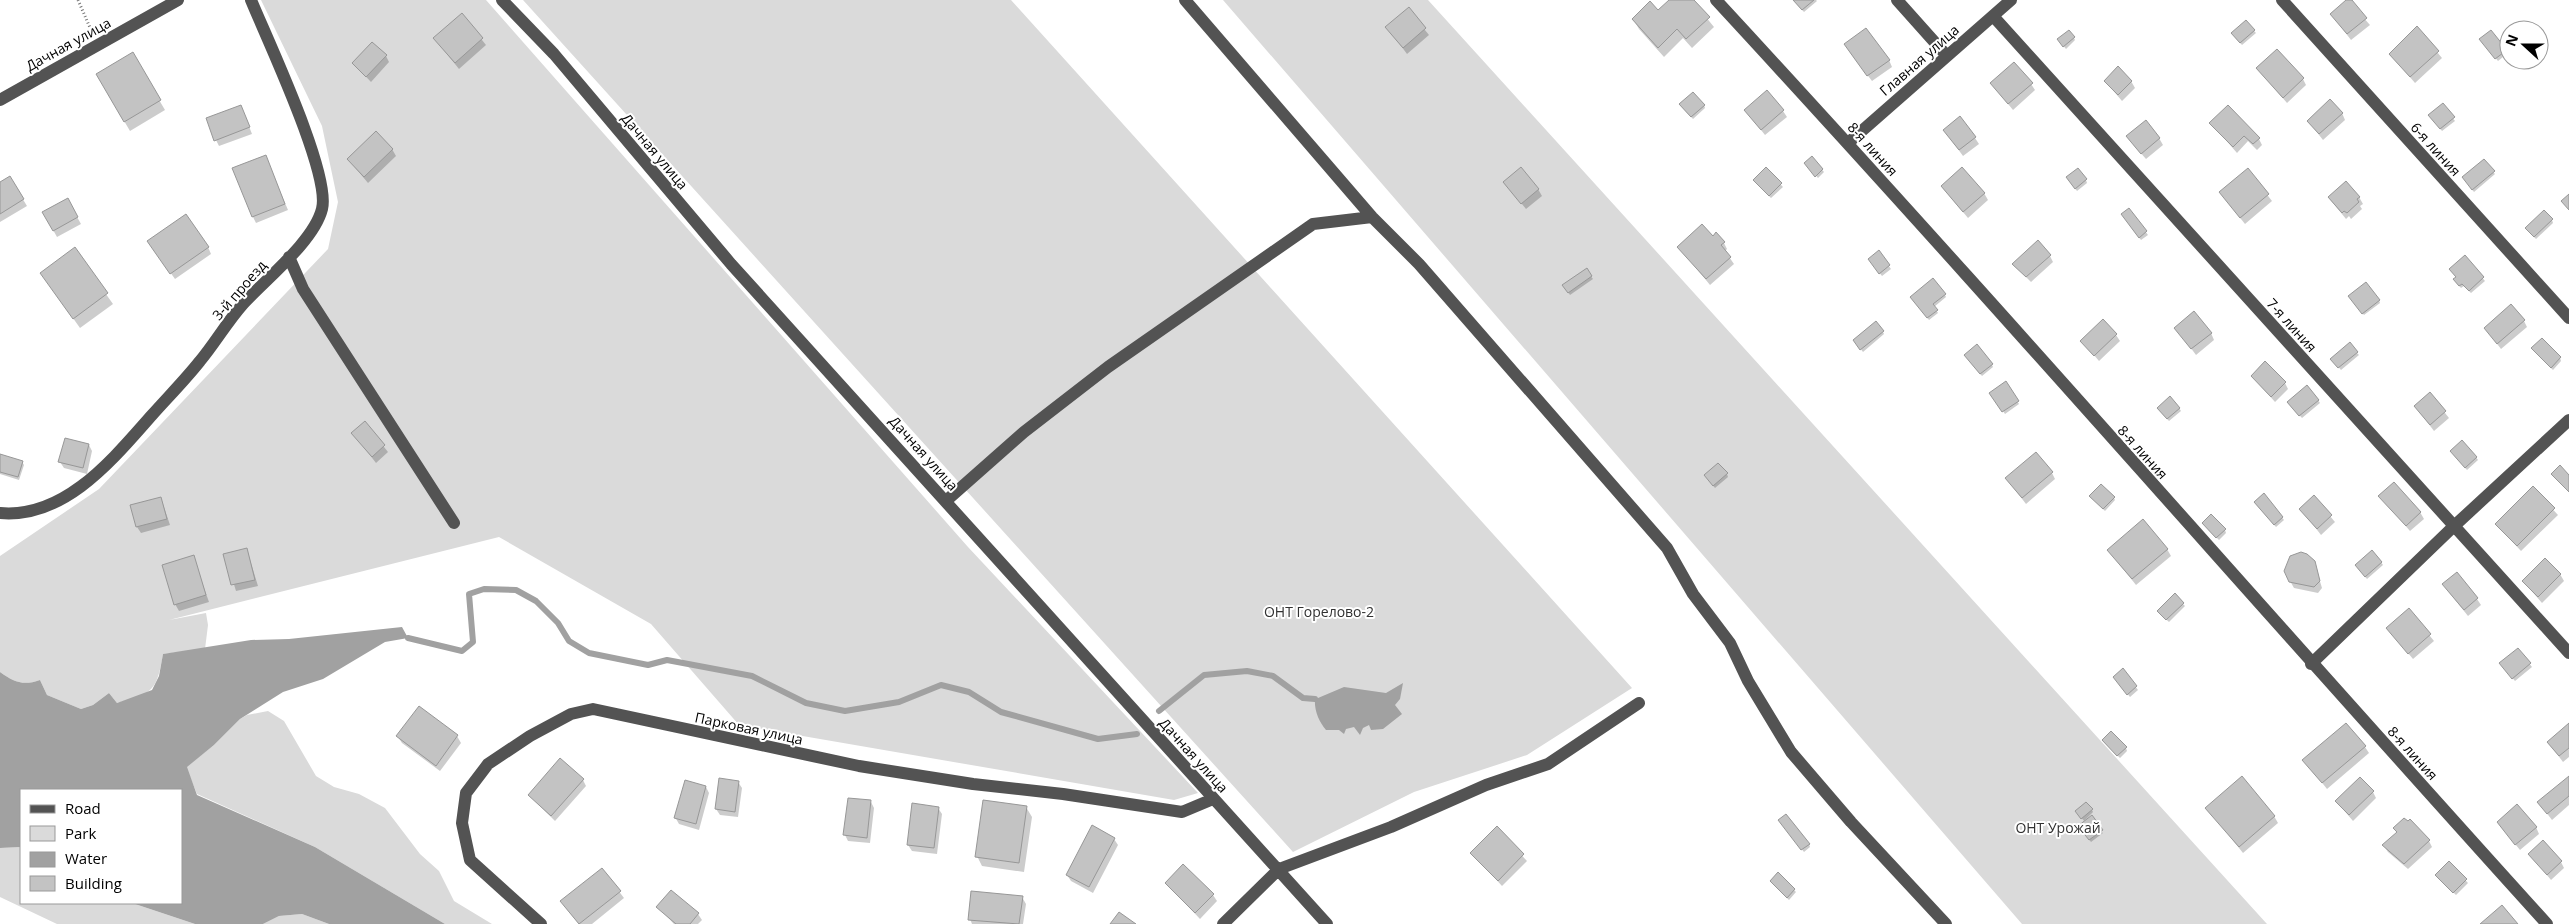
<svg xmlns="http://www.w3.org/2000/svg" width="2569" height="924" font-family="'Open Sans',sans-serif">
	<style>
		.green { fill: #dadada }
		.water { fill: #a1a1a1 }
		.shadow { fill: #0003 }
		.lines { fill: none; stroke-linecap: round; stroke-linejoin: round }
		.stream { stroke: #a1a1a1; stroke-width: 6 }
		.building { fill: #c3c3c3; stroke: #979797 }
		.path { stroke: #757575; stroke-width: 3; stroke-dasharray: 1 2.5; stroke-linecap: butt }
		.minor { stroke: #535353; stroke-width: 12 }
		.labels { text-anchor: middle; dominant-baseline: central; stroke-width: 4; stroke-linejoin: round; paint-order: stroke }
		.street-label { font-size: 14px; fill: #000; stroke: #fff }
		.park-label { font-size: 14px; fill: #313131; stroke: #fff }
	</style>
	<rect width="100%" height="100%" fill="#fff"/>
	<path class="green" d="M261,0H486L968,547L1198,793L1174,800L739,725L651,624L499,537L169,620L206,613L208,625L205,649L163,654C157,690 153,694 117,703L109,693L93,705L81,709L47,695L40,680C23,686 14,682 0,672V556L99,489L328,249L338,202L322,126Z
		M523,0H1011L1632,688L1527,755L1414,792L1293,852Z
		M1223,0H1428L2267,924H2022Z
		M268,711L284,721L316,776L334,787L359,794L385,808L420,854L439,871L454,901L492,924H445L315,847L197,794L186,767L214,745L240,719L247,715Z
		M21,847V903H132L195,924H57L0,897V848Z
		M302,914L329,924H263L279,916Z"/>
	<path class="water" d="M402,627L408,638L385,642L323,679L283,692L240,719L214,745L187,767L197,795L315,847L445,924H329L302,914L279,916L263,924H195L132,903H181V790H21V847L0,848V672C14,682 23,686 40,680L47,695L81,709L93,705L109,693L117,703L152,690L159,676L163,654L251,640L289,639Z
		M1403,683L1400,699L1395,705L1402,714L1383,729L1371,730L1369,725L1363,728L1360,735L1354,727L1346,729L1344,734L1339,730H1326C1319,722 1314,710 1315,699L1318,698L1344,687L1386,693Z"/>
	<path class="shadow" d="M1671,0H1692L1714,27L1692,48L1683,38L1664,57L1639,29L1633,19L1658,12Z
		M1793,0H1816L1817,1L1804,12Z
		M2348,0L2370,25L2351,40L2331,14Z
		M1408,9L1429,35L1407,54L1387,27Z
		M462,15L486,45L459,69L435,39Z
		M2246,22L2256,33L2242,45L2234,36Z
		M2417,28L2442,58L2415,83L2391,55Z
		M2074,38L2075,40L2066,49L2060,42Z
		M2482,42L2506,50L2508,53L2498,61Z
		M1849,51L1889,60L1892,67L1872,81Z
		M132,54L165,110L130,131L97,75Z
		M386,56L389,62L371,82L353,63Z
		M2257,68L2303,79L2306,85L2287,103Z
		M2105,81H2131L2135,88L2122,101Z
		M1991,83L2031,84L2035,90L2013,110Z
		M1704,105L1705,108L1693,119L1682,107Z
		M2443,105L2455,121L2442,131L2432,118Z
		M241,106L252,134L219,146L216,140Z
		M1745,110L1783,111L1787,117L1765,135Z
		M2342,113L2345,120L2323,140L2308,121Z
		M2211,123L2259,139L2262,145L2257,150L2248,141L2237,153Z
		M1944,130L1975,138L1979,144L1963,156Z
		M2159,138L2163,145L2146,159L2132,143Z
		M392,149L396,156L368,183L348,159Z
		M265,156L288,210L256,223L253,217Z
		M1812,158L1824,172L1818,178L1807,166Z
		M1766,169L1783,187L1771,198L1756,183Z
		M2248,170L2272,201L2245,224L2225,199Z
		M2493,172L2495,174L2474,192L2465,180Z
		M10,178L27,206L0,222V184Z
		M2069,180H2086L2087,183L2077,191Z
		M1942,187L1984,193L1988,200L1968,218Z
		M1509,188L1538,189L1542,196L1526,209Z
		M2359,197L2363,204L2360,206L2362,209L2351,219L2349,216L2346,219L2329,198Z
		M67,199L81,224L57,237L43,212Z
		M2129,209L2148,235L2141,240L2124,217Z
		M2552,220L2553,223L2536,239L2528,231Z
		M1716,234L1724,243L1727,249L1725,251L1734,264L1710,285L1679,247L1712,237Z
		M208,247L211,254L175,279L153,248Z
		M74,249L113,304L80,328L41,273Z
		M1879,252L1891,269L1882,276L1871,262Z
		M2050,256L2053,262L2031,282L2013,264Z
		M2465,257L2485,281L2471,293L2464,286L2461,288L2456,282Z
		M1586,270L1593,279L1570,295L1564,286Z
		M1945,295L1946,297L1934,307L1938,313L1929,320L1913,300Z
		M2351,299L2379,300L2380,303L2364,315Z
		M2524,321L2527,327L2501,349L2485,328Z
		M2176,328L2211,333L2214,340L2196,355Z
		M1883,332L1884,334L1863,352L1856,343Z
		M2116,335L2120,341L2099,361L2082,341Z
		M2534,351L2560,358L2561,361L2553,370Z
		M2357,353L2359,355L2341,370L2334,362Z
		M1967,358L1992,365L1993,367L1982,376Z
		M2252,376L2285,383L2288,389L2275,402Z
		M2005,383L2019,404L2005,414L1991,393Z
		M2430,394L2449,418L2434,431L2415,406Z
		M2318,400L2320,403L2302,418L2290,405Z
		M2179,408L2181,411L2169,421L2160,411Z
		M365,423L388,452L376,463L353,433Z
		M89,445L92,451L87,474L64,468L60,462Z
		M2453,454L2476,457L2478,460L2467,470Z
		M0,456L22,462L24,465L19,480L0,474Z
		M2052,473L2055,479L2026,504L2006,478Z
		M1727,474L1728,477L1715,488L1707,478Z
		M2533,488L2558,515L2521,551L2496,524Z
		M2264,495L2284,520L2276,527L2257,505Z
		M2380,496L2420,512L2424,519L2410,531Z
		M2314,497L2335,522L2321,535L2301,509Z
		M161,498L170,525L141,533L137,527Z
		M2114,498L2115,500L2105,511L2093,499Z
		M2205,526L2225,530L2226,533L2219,540Z
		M2167,549L2171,556L2136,585L2108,550Z
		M247,550L258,586L236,591L225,555Z
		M193,557L209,602L179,611L175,604Z
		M2381,562L2383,565L2367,579L2358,568Z
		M2315,565L2322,588L2318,593L2294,588L2290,581Z
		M2560,574L2564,581L2542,603L2523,581Z
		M2448,591L2477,599L2481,605L2468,616Z
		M2183,604L2185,606L2169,622L2160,614Z
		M2409,610L2434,641L2413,659L2392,634Z
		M2518,649L2532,667L2515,681L2502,666Z
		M2123,670L2138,690L2130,697L2116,680Z
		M2569,725V757L2563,762L2548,742Z
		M457,736L461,743L440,771L402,743L398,737Z
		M2105,743L2126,748L2127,751L2120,758Z
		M2365,747L2369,753L2327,789L2304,760Z
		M2569,778V805L2552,820L2539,803Z
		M583,780L586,786L555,821L529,795Z
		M738,782L742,788L738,817L720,815L716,809Z
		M706,787L709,793L699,830L679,824L675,817Z
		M2373,792L2376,798L2353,821L2336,801Z
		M871,802L874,808L870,843L848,841L845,835Z
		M1026,807L1032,817L1024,872L982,866L977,856Z
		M938,808L942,814L937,854L912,851L908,845Z
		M2207,808L2274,816L2278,823L2243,853Z
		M2092,810L2093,812L2084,821L2103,833L2091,842L2081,829L2085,822L2078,814Z
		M1781,823L1809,844L1810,847L1804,852Z
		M2498,823L2536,827L2539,834L2520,850Z
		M1497,828L1527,861L1502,886L1472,853Z
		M2394,829L2429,841L2432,847L2408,869L2388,852L2384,846L2397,833Z
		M1114,839L1118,845L1093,893L1071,881L1067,875Z
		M2530,854L2561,862L2564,868L2551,880Z
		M2449,863L2468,883L2456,895L2438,878Z
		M602,869L624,898L592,924H579L566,908Z
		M1166,883L1213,895L1217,901L1200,919Z
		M1773,884L1794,890L1796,892L1789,900Z
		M1022,897L1026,904L1023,924H972L970,919Z
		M658,907L698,914L702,920L698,924H674Z"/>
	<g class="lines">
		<path class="stream" d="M408,638L462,651L473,642L469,594L484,589L516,590L536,601L558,623L569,641L589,653L648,665L667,660L752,676L806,703L845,711L899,702L941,685L969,692L1001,712L1098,739L1137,734
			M1159,711L1204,675L1247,671L1273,676L1303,698L1315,699"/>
	</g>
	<path class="building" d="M1669,0H1694L1710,17L1686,39L1677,29L1658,48L1632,19L1650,1L1658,10Z
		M1793,0H1814L1802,10Z
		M2346,0H2352L2367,18L2347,34L2330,14Z
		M1409,7L1426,28L1403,48L1385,27Z
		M462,13L483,38L455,63L433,38Z
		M2246,20L2255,30L2240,43L2231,33Z
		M2417,26L2439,51L2410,77L2389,54Z
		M1866,28L1890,60L1867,76L1844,44Z
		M2069,30L2075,37L2063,47L2057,39Z
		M2491,30L2507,50L2495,59L2479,39Z
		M372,42L387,55L366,77L352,63Z
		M2277,49L2304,78L2283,98L2256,68Z
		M133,52L161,100L124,122L96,74Z
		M2014,62L2033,83L2008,104L1990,83Z
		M2118,66L2132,81L2118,95L2104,81Z
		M1767,90L1784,110L1761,130L1744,110Z
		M1693,92L1705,105L1691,117L1679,104Z
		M2330,99L2343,113L2319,134L2307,121Z
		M2443,103L2455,117L2440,129L2428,115Z
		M241,105L250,127L214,141L206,118Z
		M2228,105L2260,138L2253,144L2244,136L2233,147L2209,123Z
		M1960,116L1976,137L1959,150L1943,130Z
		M2146,120L2160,138L2141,154L2126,136Z
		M376,131L393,149L364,177L347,159Z
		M266,155L285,204L252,217L232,168Z
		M1812,156L1823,169L1815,177L1804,163Z
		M2484,159L2495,171L2472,190L2462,177Z
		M1521,167L1539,189L1521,204L1503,182Z
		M1766,167L1782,183L1769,196L1753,180Z
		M1962,167L1985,193L1963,212L1941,186Z
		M2078,168L2087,179L2075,189L2066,177Z
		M2248,168L2269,194L2240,218L2219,192Z
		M10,176L24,199L0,214V182Z
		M2346,181L2360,197L2357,199L2359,202L2347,213L2344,211L2342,213L2328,197Z
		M2569,194V210L2561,201Z
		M68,198L78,217L53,231L42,212Z
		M2129,208L2147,231L2139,238L2121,214Z
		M2544,210L2553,219L2534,237L2525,228Z
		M186,214L209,247L170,274L147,241Z
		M1702,224L1713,236L1716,232L1725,242L1721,245L1731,257L1706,279L1677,247Z
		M2038,240L2051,255L2026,277L2012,264Z
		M75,247L108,293L73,319L40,273Z
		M1879,250L1890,265L1879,274L1868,259Z
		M2465,255L2484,277L2469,291L2462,284L2459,286L2453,279L2456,277L2449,269Z
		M1587,268L1592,276L1568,293L1562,285Z
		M1933,278L1946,294L1933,304L1938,310L1927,318L1910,297Z
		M2366,282L2380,300L2362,314L2348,296Z
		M2511,304L2525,320L2497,344L2484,328Z
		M2194,311L2212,333L2191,349L2174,328Z
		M2103,319L2117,334L2094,356L2080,341Z
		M1876,321L1884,331L1860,350L1853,340Z
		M2542,338L2561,357L2551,368L2531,348Z
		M2350,342L2358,352L2338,368L2330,359Z
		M1977,344L1993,364L1980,374L1964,355Z
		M2265,361L2286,382L2271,397L2251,376Z
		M2006,381L2019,401L2002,412L1989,393Z
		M2307,385L2319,400L2299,416L2287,402Z
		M2430,392L2446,411L2430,425L2414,406Z
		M2170,396L2180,408L2167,419L2157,408Z
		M365,421L385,445L372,457L351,433Z
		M65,438L89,444L83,468L58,462Z
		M2462,440L2477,457L2465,468L2450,451Z
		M2036,452L2053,472L2022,498L2005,478Z
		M0,454L23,461L18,477L0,472Z
		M1718,463L1728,473L1713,486L1704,475Z
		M2560,465L2569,475V492L2551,474Z
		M2394,482L2421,512L2406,526L2378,496Z
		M2101,484L2115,497L2103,509L2089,496Z
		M2533,486L2555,508L2517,546L2495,524Z
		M2264,493L2283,517L2274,525L2254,502Z
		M2314,495L2332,515L2317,529L2299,509Z
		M161,497L167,519L136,527L130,505Z
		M2211,514L2226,529L2216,538L2202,523Z
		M2143,519L2168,549L2132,579L2107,550Z
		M247,548L255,580L231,585L223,554Z
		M2372,550L2382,562L2365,577L2355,565Z
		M2301,552L2307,554L2315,561L2320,581L2314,587L2289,582L2284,571L2290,556Z
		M194,555L206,595L174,605L162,565Z
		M2545,558L2561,574L2538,597L2522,581Z
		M2457,572L2478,598L2464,610L2442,584Z
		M2175,593L2184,603L2166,620L2157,611Z
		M2409,608L2431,634L2408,654L2386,628Z
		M2518,648L2531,663L2512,679L2499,663Z
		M2123,668L2137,686L2127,695L2113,677Z
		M419,706L458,735L436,766L396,736Z
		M2346,723L2366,746L2322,783L2302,760Z
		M2569,723V748L2559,756L2547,742Z
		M2111,731L2127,747L2117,756L2102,740Z
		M560,758L584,779L551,816L528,795Z
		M2242,776L2275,816L2239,847L2205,808Z
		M2569,776V796L2547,814L2537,802Z
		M2360,777L2374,791L2349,815L2335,801Z
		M719,778L739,781L735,812L715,809Z
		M685,780L706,786L696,824L674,818Z
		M848,798L871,800L867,838L843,835Z
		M983,800L1027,806L1019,863L975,857Z
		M2086,802L2093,809L2081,819L2075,811Z
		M912,803L939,807L934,848L907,845Z
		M2517,804L2537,827L2515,845L2497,822Z
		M1786,814L1810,844L1801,850L1778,820Z
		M2092,815L2103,830L2089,840L2078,826Z
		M2404,818L2408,821L2410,819L2430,840L2404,864L2382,845L2397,832L2393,828Z
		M1092,825L1115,838L1089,887L1066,875Z
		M1497,826L1524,854L1498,881L1470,853Z
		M2543,840L2562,861L2547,875L2528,854Z
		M2449,861L2467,879L2453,893L2435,875Z
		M1183,864L1214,894L1195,913L1165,883Z
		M602,868L621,891L579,924L560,901Z
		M1778,872L1795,889L1787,898L1770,881Z
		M671,890L699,913L690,924H676L656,907Z
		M971,891L1023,896L1019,924L968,920Z
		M2502,905L2518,924H2480Z
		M1119,912L1136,924H1110Z"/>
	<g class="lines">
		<path class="path" d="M78,0L91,30"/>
		<path class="minor" d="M502,0L554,54L731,264L1327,924
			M1185,0L1372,217L1419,264L1667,548L1693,594L1730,643L1748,681L1791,752L1851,822L1946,924
			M1716,0C1997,304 2269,617 2547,924
			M1897,0L1947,56
			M2282,0L2569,318
			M1993,16L2569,653
			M0,100L178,0
			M1848,143L2011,0
			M289,257L303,289L454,523
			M947,500L1024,432L1108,367L1313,224L1372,217
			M0,513C65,519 113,459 152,415C168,397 185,380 200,361C215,343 227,322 243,304C266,279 314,241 322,209C331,174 267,39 251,0
			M2311,664L2453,527L2569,420
			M541,924L470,860L462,823L466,793L488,764L530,736L571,714L593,709L859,766L973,784L1063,794L1182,812L1213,799
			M1223,924L1279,869L1391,827L1486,785L1548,764L1639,703"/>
	</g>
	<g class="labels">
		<g class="street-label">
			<text transform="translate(68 44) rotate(-29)">Дачная улица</text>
			<text transform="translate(1919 60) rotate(-41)">Главная улица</text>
			<text transform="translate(1873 149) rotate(48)">8-я линия</text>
			<text transform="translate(2436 149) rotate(48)">6-я линия</text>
			<text transform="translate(655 151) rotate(50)">Дачная улица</text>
			<text transform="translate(239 290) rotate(-49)">3-й проезд</text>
			<text transform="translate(2292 325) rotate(48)">7-я линия</text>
			<text transform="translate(2143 452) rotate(48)">8-я линия</text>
			<text transform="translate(924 453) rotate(48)">Дачная улица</text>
			<text transform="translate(749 728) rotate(12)">Парковая улица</text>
			<text transform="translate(2413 753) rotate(48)">8-я линия</text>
			<text transform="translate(1194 755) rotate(48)">Дачная улица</text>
		</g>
		<g class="park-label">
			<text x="1319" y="611">ОНТ Горелово-2</text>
			<text x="2058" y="827">ОНТ Урожай</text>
		</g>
	</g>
	<rect x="20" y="789" width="162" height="115" fill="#ffffff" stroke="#999999"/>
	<rect x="30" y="805" width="25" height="8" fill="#535353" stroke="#999999"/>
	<text x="65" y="814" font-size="15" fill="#000000">Road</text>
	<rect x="30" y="826" width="25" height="15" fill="#dadada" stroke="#999999"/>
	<text x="65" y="839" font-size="15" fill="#000000">Park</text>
	<rect x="30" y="852" width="25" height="15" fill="#a1a1a1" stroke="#999999"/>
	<text x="65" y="864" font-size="15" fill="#000000">Water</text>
	<rect x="30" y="876" width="25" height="15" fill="#c3c3c3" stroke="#999999"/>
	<text x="65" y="889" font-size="15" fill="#000000">Building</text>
	<g transform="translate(2524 45) rotate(291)"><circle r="24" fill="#ffffff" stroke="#999999"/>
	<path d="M0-4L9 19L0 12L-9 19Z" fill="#000000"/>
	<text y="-8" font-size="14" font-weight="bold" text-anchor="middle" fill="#000000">N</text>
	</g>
</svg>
